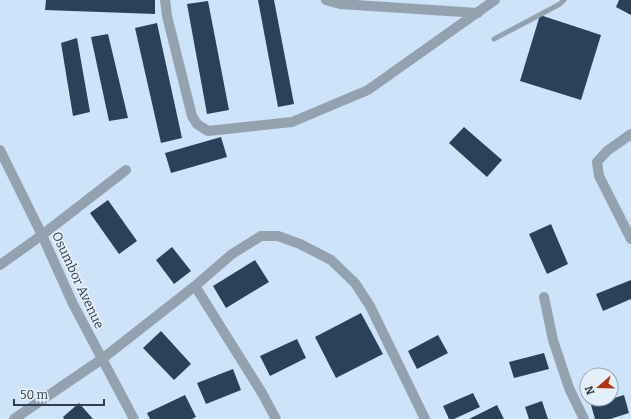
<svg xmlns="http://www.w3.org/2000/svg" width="631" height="419" font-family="Bitter,serif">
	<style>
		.building { fill: #2a4259 }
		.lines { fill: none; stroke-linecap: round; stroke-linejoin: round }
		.lane { stroke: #94a1ae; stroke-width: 5 }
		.street { stroke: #94a1ae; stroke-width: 10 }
		.labels { text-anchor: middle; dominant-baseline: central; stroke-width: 4; stroke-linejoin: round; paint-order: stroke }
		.street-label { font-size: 13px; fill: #323e49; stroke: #e3effa }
	</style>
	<rect width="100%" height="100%" fill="#cce3f9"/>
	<path class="building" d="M46,0H155V14L45,10Z
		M258,0H274L294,104L278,107Z
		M619,0H631V15L616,7Z
		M208,1L229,110L207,114L187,4Z
		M540,15L601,35L581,100L520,81Z
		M157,23L182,138L161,143L135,28Z
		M108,34L128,118L109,121L91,37Z
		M77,38L90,112L73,116L61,43Z
		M464,127L502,160L487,177L449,143Z
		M221,137L227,157L171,173L165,153Z
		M108,200L137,241L119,254L90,213Z
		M551,224L568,264L547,274L529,234Z
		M172,247L191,271L174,284L156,260Z
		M255,260L269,282L226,308L213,286Z
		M631,280V299L603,311L596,294Z
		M361,313L383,354L336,378L315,337Z
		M161,331L191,364L174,380L143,348Z
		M438,335L448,353L417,369L408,351Z
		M297,339L306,358L270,376L260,356Z
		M544,353L549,369L514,378L509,362Z
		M233,369L241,390L206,404L197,383Z
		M473,393L480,407L454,419H449L443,406Z
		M185,395L196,417L192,419H150L147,413Z
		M624,395L629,413L610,419H595L591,405Z
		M542,401L548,419H529L525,407Z
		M79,403L93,419H64L63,417Z
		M497,405L504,419H469Z"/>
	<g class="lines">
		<path class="lane" d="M494,39L560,4L564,0"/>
		<path class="street" d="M165,0L167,16L192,116L197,124L208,131L292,122L368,90L495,0
			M326,0L340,4L478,13
			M631,134L607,151L597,162L599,176L631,239
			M0,150L42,235L73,304L134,419
			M0,265L42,235L126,170
			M195,286L262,393L276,419
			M544,297L553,340L569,388L584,419
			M14,419L102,359L195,286L232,254L261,236H278L300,244L331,260L355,283L370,306L425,419"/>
	</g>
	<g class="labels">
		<g class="street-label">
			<text transform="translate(78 280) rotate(65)">Osumbor Avenue</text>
		</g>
	</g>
	<g transform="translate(599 387) rotate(250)"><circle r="19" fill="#e3effa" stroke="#9ca8b3"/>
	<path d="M0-3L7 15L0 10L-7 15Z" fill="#ba300a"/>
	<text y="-6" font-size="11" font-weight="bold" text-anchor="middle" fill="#323e49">N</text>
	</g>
	<path d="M14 399v6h90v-6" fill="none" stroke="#323e49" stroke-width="2"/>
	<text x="20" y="399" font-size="12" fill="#323e49" stroke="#e3effa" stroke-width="3" paint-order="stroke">50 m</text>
</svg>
